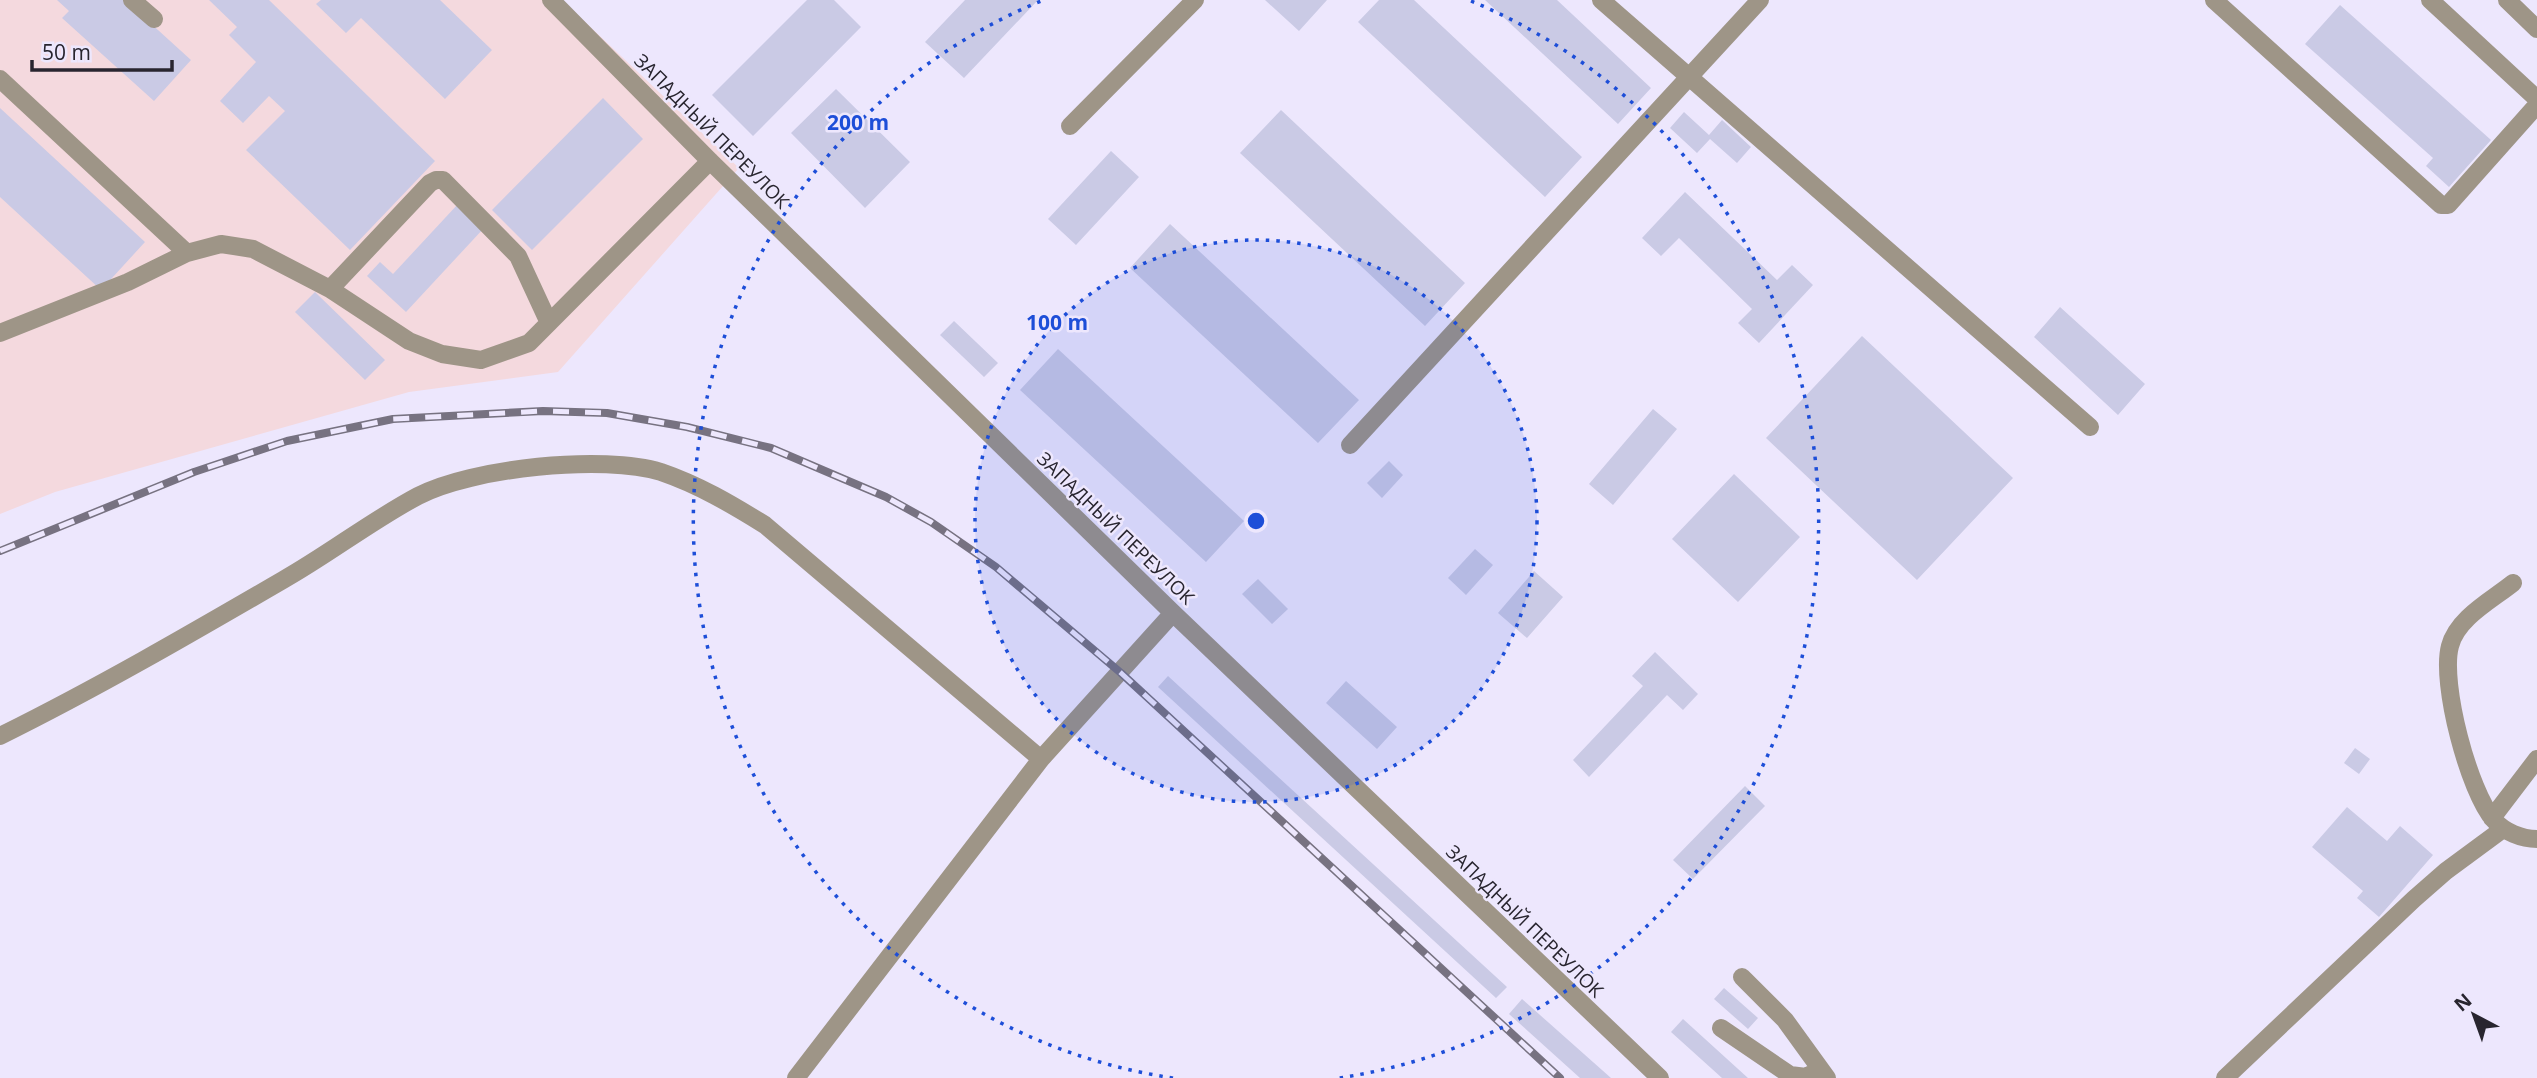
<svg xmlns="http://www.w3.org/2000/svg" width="2537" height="1078" font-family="'Open Sans',sans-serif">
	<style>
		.industrial { fill: #f4d9de }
		.building { fill: #cacae5 }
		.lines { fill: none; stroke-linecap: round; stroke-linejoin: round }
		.minor { stroke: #9e9587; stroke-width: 18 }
		.rail-casing { stroke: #777281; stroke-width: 8 }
		.rail { stroke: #ede7fd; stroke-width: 5; stroke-dasharray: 16; stroke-linecap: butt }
		.ring { fill: none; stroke: #1d4ed8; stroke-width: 3.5; stroke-dasharray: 3.5 7 }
		.labels { text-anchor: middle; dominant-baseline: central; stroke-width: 5; stroke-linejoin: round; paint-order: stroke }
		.street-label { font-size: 19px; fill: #28252f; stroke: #ede7fd }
		.centre { fill: #1d4ed8; stroke: #ede7fd; stroke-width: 3.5 }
		.ring-label { font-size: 21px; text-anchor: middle; font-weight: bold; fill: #1d4ed8; stroke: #ede7fd; stroke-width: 5; stroke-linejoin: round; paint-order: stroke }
	</style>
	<rect width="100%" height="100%" fill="#ede7fd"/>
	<path class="industrial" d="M0,0H562L739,168L558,372L409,392L55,492L0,514Z"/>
	<path class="building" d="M57,0H125L191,60L154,101L62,18L69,11Z
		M209,0H269L435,161L350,250L246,150L285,111L269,96L243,123L220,101L256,62L229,35L237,27Z
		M321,0H440L492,50L445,99L361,18L346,33L316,4Z
		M807,0H834L861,27L753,136L712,95Z
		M965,0H1038L964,78L925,42Z
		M1265,0H1327L1299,31Z
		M1379,0H1414L1582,157L1545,197L1358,22Z
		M1485,0H1557L1651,88L1618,124Z
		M2340,5L2491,140L2449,187L2426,166L2433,158L2305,44Z
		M836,89L910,162L865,208L791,133Z
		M603,98L643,139L532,250L492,210Z
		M0,108L145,242L101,290L0,197Z
		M1281,110L1465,283L1425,326L1240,153Z
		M1684,112L1709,135L1722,120L1751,147L1737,163L1710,139L1697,153L1670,128Z
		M1111,151L1139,177L1076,245L1048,219Z
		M1685,192L1777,280L1792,265L1813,285L1759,343L1738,323L1752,309L1679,238L1661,256L1642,238Z
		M458,204L484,228L406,312L367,276L380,262L393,274Z
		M1170,224L1359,400L1318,443L1130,268Z
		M315,292L385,360L365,380L295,312Z
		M2060,307L2145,384L2118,415L2034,337Z
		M954,321L998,363L984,377L940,335Z
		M1862,336L2013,478L1917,580L1766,438Z
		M1058,349L1244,521L1206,562L1020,390Z
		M1653,409L1677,429L1613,505L1589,484Z
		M1389,461L1403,475L1382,498L1367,483Z
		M1734,474L1800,537L1738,602L1672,539Z
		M1475,549L1493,565L1466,595L1448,578Z
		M1534,571L1563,597L1527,638L1498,613Z
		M1258,579L1288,609L1272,624L1242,594Z
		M1655,652L1698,694L1683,710L1667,695L1589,777L1573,760L1643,686L1632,676Z
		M1168,676L1507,987L1496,998L1158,687Z
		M1346,681L1397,727L1377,749L1326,703Z
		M2355,748L2370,759L2359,774L2344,763Z
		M1745,786L1765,806L1693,879L1673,860Z
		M2347,807L2387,841L2400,826L2433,855L2379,917L2357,898L2363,891L2312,847Z
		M1724,988L1758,1018L1748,1029L1714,999Z
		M1522,999L1611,1078H1580L1509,1014Z
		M1683,1019L1748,1078H1722L1671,1032Z"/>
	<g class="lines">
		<path class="minor" d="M132,0L154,19
			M551,0L710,161L1173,613L1660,1078
			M1601,0L2090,427
			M2214,0L2441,205H2448L2537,105
			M2430,0L2537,99
			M2507,0L2537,29
			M0,79L187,253
			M1070,126L1195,0
			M330,289L430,183L436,180H443L518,256L549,323
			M0,333L128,282L187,253L221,244L253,249L330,289L409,341L442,354L481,360L529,343L710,161
			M1350,445L1760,0
			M2513,583C2492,600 2457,618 2450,646C2440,683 2469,792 2494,820C2504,832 2522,839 2537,839
			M0,736C97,688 190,634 283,580C329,554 371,521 418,496C471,468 604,454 661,472C699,485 731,504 765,525L1041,759
			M2492,818L2537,759
			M1742,977L1785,1020L1827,1078
			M1721,1028L1790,1075L1806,1077L1820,1069
			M796,1078L1041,759L1173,613
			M2225,1078L2414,899L2446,871L2503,829"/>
		<defs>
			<path id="rail" d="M0,551L194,472L287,441L393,419L543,411L607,413L687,427L771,448L886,497L931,522L996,567L1121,673L1560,1078"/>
		</defs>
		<use href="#rail" class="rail-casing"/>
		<use href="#rail" class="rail"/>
	</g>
	<circle cx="1256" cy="521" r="281" fill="#1d4ed8" fill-opacity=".12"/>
	<g class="ring">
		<circle cx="1256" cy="521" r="281"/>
		<path d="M1173 1078A563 563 0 0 1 1041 1M1471 1A563 563 0 0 1 1339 1078"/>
	</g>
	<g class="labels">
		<g class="street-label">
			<text transform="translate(712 131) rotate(45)">ЗАПАДНЫЙ ПЕРЕУЛОК</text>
			<text transform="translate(1116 528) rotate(44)">ЗАПАДНЫЙ ПЕРЕУЛОК</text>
			<text transform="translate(1525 921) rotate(44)">ЗАПАДНЫЙ ПЕРЕУЛОК</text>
		</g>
	</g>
	<circle cx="1256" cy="521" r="10" class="centre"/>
	<g class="ring-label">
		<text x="858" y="130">200 m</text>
		<text x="1057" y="330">100 m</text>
	</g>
	<g transform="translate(2474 1015) rotate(319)" stroke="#ede7fd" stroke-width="5" paint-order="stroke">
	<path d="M0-5L12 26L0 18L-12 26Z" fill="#28252f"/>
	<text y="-10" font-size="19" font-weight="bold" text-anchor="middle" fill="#28252f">N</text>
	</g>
	<path d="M32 60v10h140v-10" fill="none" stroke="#28252f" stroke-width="3.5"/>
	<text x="42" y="60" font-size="21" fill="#28252f" stroke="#ede7fd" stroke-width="5" paint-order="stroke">50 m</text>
</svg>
